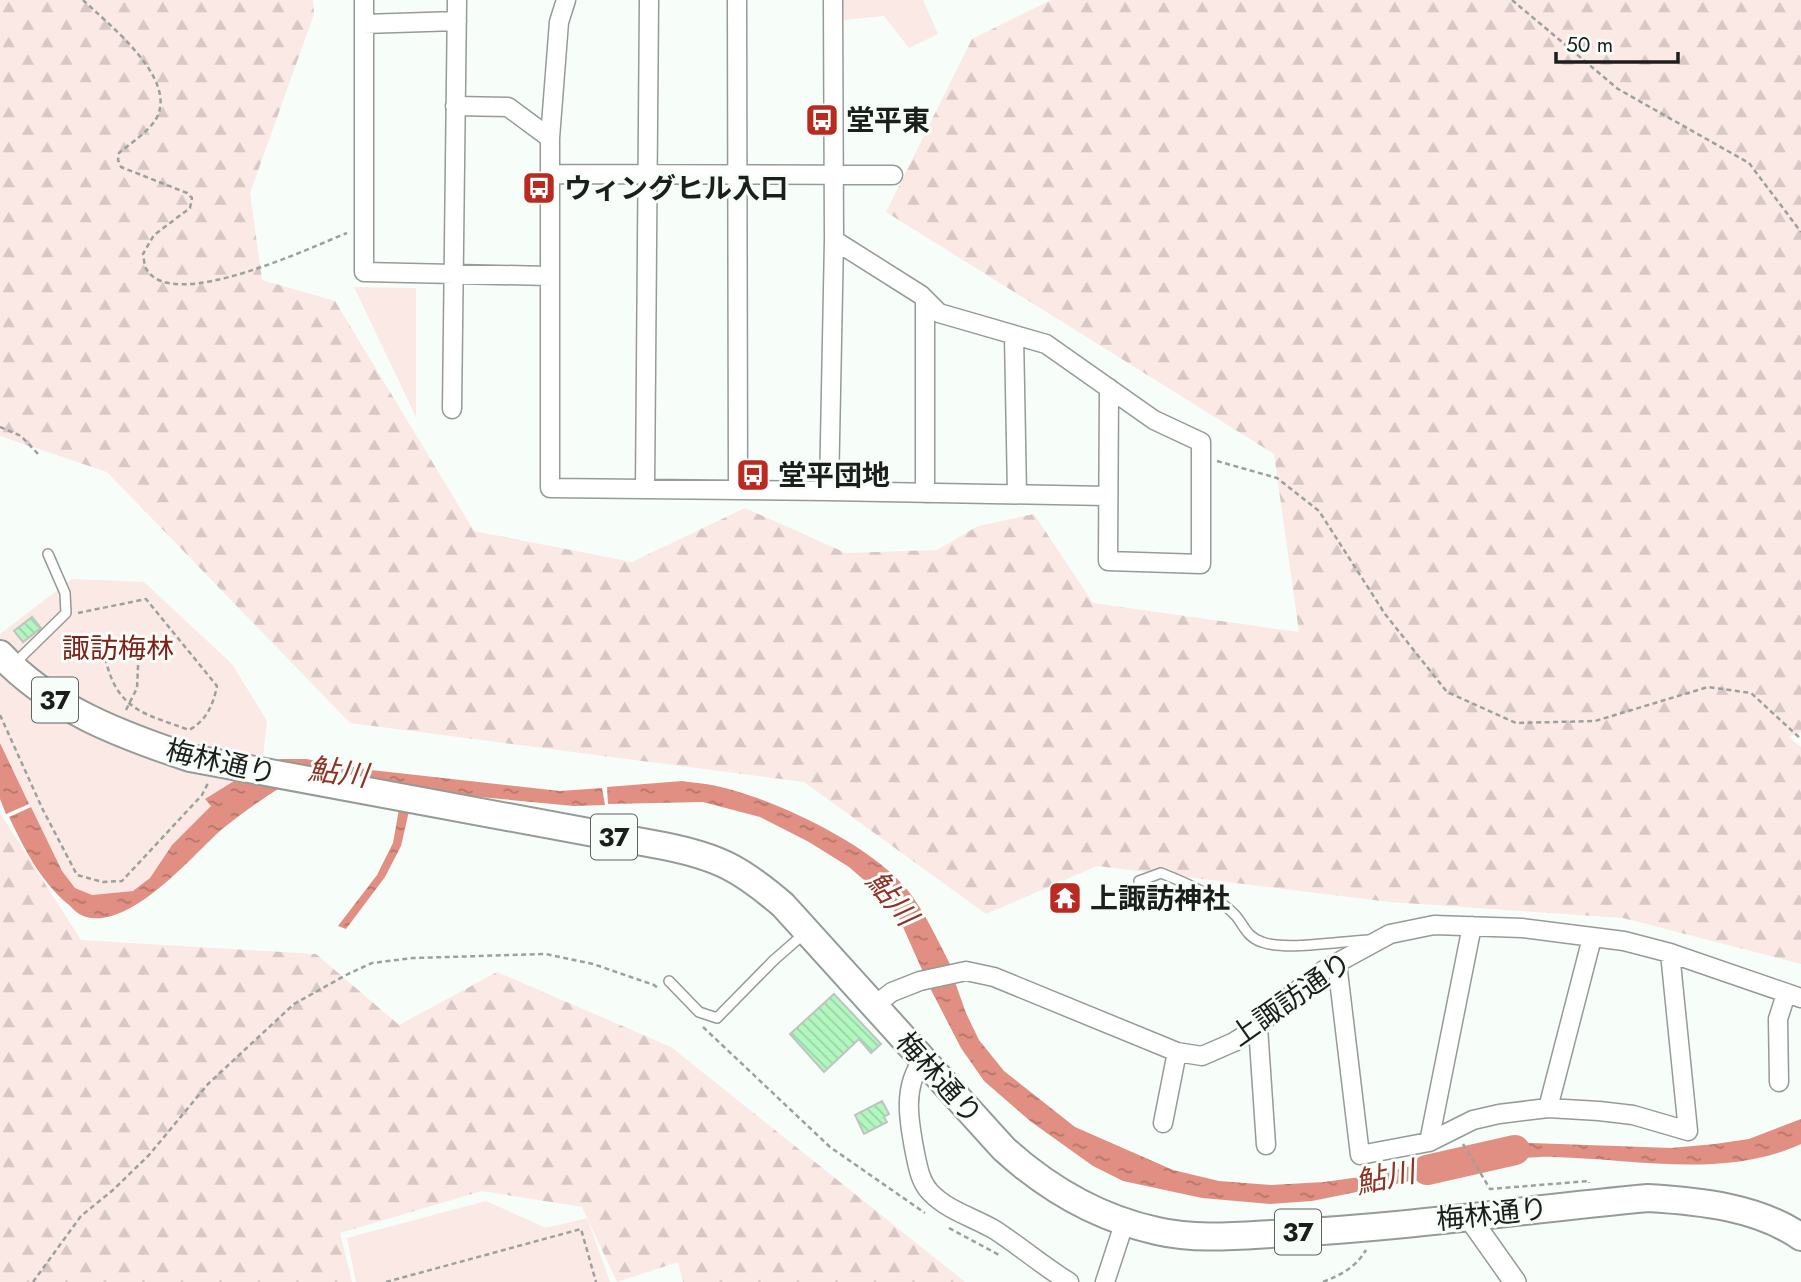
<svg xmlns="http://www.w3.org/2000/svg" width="1801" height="1282" font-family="Jost,'Noto Sans JP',sans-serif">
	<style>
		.forest { fill: url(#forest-firs) }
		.park { fill: #fbe9e6 }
		.water { fill: url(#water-ripples) }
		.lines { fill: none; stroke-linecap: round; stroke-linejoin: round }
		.river { stroke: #e08f82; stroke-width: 30 }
		.building { fill: url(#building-back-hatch); stroke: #bfc4c0; stroke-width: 2 }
		.service-casing { stroke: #959b96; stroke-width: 12 }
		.minor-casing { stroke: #959b96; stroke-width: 21 }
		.tertiary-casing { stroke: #959b96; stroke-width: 24 }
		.primary-casing { stroke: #959b96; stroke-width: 30 }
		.path { stroke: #9ca19d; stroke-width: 2.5; stroke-dasharray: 5 3.5; stroke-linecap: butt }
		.service { stroke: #fff; stroke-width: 9 }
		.minor { stroke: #fff; stroke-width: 18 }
		.tertiary { stroke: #fff; stroke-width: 21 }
		.primary { stroke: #fff; stroke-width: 26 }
		.labels { text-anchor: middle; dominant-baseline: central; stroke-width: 6; stroke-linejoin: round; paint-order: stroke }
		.shield { fill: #f7fdf8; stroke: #5e615e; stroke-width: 2 }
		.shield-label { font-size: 26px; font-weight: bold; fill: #1c1e1c }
		.poi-label { font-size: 28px; font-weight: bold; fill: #1c1e1c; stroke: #f7fdf8; text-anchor: start }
		.park-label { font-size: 28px; fill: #802119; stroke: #f7fdf8 }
		.street-label { font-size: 28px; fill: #1c1e1c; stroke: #f7fdf8 }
		.water-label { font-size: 30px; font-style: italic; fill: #913228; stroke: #f7fdf8 }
	</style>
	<defs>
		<pattern id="forest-firs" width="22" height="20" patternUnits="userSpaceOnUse" patternTransform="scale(1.75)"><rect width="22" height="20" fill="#fbe9e6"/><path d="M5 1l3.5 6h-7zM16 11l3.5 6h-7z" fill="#d7c7c5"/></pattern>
		<pattern id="water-ripples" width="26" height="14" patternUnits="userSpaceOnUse" patternTransform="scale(1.75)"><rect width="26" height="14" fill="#e08f82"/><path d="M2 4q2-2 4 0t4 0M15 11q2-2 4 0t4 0" fill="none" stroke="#b5746a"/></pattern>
		<pattern id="building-back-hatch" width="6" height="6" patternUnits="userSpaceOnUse" patternTransform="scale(1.75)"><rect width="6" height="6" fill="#b3f7c0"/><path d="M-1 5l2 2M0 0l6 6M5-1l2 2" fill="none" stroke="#99d3a4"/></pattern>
	</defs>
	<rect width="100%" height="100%" fill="#f7fdf8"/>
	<path class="forest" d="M0,0H313L314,14L250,193L262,280L335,301L474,531L632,562L745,508L846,553L937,550L978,526L1034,514L1093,603L1299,632L1274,454L886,212L972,39L1051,0H1801V732L1789,737L1801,747V964L1623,918L1390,902L1097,866L986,914L804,782L350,723L107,472L0,436Z
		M0,813L81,940L316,954L399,1025L497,972L671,1047L965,1282H683L678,1262L617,1282L582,1207L482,1191L340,1233L352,1282H0Z"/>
	<path class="park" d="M842,0H923L938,34L909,48L884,16L843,20Z
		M354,287L416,288V417Z
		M72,579L144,582L232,664L267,721L263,757L214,753L128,729L22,665L0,638V634Z
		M0,670C17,683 33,697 51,710C104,748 170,768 234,781L205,799L211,806L172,845L150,878L133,891L92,895L75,888L62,871L46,840L0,743Z
		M486,1201L546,1228L587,1218L610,1282H356L347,1238Z"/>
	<path class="water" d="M0,743L29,804L6,814L0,799Z
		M281,759H306L371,770L560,791L602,788L605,805L574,806L470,796L267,763Z
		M234,781L278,789C258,802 239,815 221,830C191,857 131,929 86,917C79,915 74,910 69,905C40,881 25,850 9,817L31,807L62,871L75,888L92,895L133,891L150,878L172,845L211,806L205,799Z
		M682,781C696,783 711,784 725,788C780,802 873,846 909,892C926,914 938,941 951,966L923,972L899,918L887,900L849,867L809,842L760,817L703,802L608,804L607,787Z
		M399,809L409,811L401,846L385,877L346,929L338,926L377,875L393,843Z
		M955,982L966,1013L979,1040L1004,1071L1075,1127L1173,1170L1219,1181L1271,1185L1324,1182L1374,1175L1461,1154L1470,1169L1312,1201L1270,1204L1202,1198L1123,1181L1093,1166L1030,1121L984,1081L961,1048L930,988Z
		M1801,1119V1144C1725,1179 1635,1159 1555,1157C1529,1156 1505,1161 1480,1166L1470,1151L1505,1142L1671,1148L1715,1144L1749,1139Z"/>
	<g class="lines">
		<path class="river" d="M1427,1170L1515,1150"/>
	</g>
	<path class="building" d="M32,617L41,628L23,642L14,631Z
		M834,994L881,1044L871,1053L859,1039L824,1072L790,1034Z
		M882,1101L889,1114L884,1117L887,1122L864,1134L855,1115Z"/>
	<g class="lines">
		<defs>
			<path id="service" d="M15,663L66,613L65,593L48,554
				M1139,881L1161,873C1184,882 1220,898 1236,916C1245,927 1247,937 1262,942C1285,951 1342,941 1369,940
				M669,981L699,1012L717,1018L774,960L806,932"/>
			<path id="minor" d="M364,0V272L550,276
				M566,0L559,22L550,138V488L829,491L834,240L833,0
				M737,0L738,490
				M364,24L457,21
				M455,106L508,107L550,138
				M550,174L893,175
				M834,240L921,295L939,313L1046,344L1154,420L1201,442V564L1108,561L1109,388
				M925,299V493
				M1014,335L1017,494
				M452,409L457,0
				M645,489L649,0
				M829,491L1107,496
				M1337,963L1360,1155L1429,1142L1472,926
				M875,1005L892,992L920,981L966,971L994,977L1177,1052L1202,1056L1234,1042L1258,1027L1281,1003L1324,970L1390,934L1434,925L1522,928L1624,941L1670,953L1801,998
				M1258,1027L1266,1145
				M923,1060C902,1087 909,1122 915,1153C918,1167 920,1181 930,1192C948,1211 973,1217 995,1230C1021,1247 1043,1266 1069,1282
				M1779,1082L1778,1019L1786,994
				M1548,1108L1599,1111L1633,1115L1688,1131L1670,953
				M1163,1123L1177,1052
				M1429,1142L1473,1120L1499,1114L1548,1108L1592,938
				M1105,1282L1125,1221"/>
			<path id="tertiary" d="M1469,1217L1515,1282"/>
			<path id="primary" d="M0,654C51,709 121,735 190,758L664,846C719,857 741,869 783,905L1004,1149C1048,1189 1098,1218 1157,1231C1200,1241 1245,1235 1289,1233C1409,1227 1528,1209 1648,1198C1699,1201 1758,1207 1801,1237"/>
		</defs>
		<use href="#service" class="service-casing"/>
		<use href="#minor" class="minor-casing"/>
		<use href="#tertiary" class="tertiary-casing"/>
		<use href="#primary" class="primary-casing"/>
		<path class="path" d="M83,0C109,25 179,79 156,119C148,132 131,143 119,153L118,160L121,167L187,193L192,198L190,208L154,235L143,254C144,258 144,266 147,270C174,313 311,247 347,233
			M1512,0L1618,89L1749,163L1801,232
			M0,427L21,436L40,456
			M1217,461L1277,478L1319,511L1385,614L1447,692L1516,723L1595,721L1708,687L1751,693L1801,739
			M78,613L146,599L217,686C213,705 207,720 189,730C146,714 118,711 106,661L109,657
			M126,710L137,688L139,645
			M0,715L43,810L77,875L103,882L122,881L202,795L208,783
			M703,1027L830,1147L925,1213
			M1463,1144L1490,1189L1589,1181V1183
			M949,1228L1001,1256
			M33,1282L81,1216L113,1190L149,1155L208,1084L294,1004L348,974L372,963L413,958L546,954L593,964L654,985L658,988
			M386,1282L581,1229L596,1282
			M1323,1282C1342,1274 1355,1268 1366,1250"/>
		<use href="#service" class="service"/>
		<use href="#minor" class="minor"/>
		<use href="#tertiary" class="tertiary"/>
		<use href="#primary" class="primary"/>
	</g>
	<defs>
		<symbol id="bus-square" viewBox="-11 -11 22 22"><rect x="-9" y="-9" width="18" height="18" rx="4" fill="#b92b20" stroke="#f7fdf8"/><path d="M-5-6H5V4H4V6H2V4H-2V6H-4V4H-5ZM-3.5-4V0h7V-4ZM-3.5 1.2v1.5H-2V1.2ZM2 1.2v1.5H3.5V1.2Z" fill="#fff"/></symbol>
		<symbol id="temple-square" viewBox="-11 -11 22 22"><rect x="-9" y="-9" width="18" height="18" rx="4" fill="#b92b20" stroke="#f7fdf8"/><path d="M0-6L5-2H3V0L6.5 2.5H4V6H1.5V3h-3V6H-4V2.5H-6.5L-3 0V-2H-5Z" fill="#fff"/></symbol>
	</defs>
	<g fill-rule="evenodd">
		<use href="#bus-square" x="803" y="101" width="38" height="38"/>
		<use href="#bus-square" x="520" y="169" width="38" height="38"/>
		<use href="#bus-square" x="734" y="456" width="38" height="38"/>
		<use href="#temple-square" x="1046" y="879" width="38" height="38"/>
	</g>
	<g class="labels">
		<g class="shield">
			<rect x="32" y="677.5" width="46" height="45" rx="5"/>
			<rect x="591" y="814.5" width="46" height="45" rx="5"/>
			<rect x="1275" y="1209.5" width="46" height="45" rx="5"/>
		</g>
		<g class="shield-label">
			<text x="55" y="700">37</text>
			<text x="614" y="837">37</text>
			<text x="1298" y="1232">37</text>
		</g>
		<g class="poi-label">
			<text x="846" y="120">堂平東</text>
			<text x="564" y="188">ウィングヒル入口</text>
			<text x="778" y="475">堂平団地</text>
			<text x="1090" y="898">上諏訪神社</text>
		</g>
		<g class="park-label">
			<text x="118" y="648">諏訪梅林</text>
		</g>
		<g class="street-label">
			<text transform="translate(221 762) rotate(13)">梅林通り</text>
			<text transform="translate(1291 999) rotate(-35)">上諏訪通り</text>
			<text transform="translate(939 1078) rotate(48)">梅林通り</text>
			<text transform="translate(1492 1214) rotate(-6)">梅林通り</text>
		</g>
		<g class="water-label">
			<text transform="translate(338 772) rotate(7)">鮎川</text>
			<text transform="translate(892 898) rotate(51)">鮎川</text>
			<text transform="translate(1385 1177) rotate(-12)">鮎川</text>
		</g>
	</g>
	<path d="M1556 52v10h122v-10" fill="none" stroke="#1c1e1c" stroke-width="3.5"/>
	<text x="1566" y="52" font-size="21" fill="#1c1e1c" stroke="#f7fdf8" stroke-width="5" paint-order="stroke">50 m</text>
</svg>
